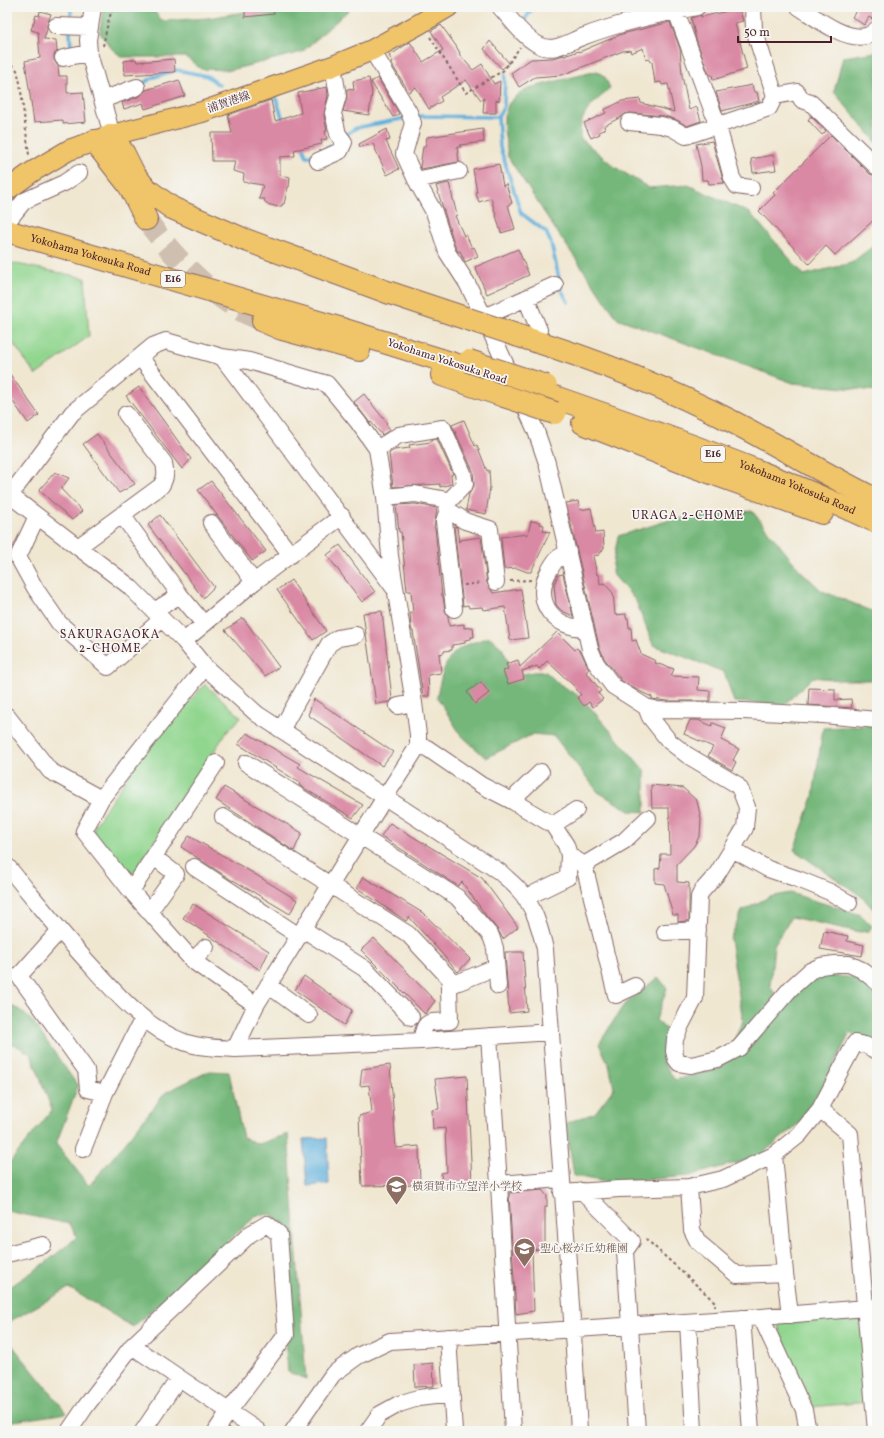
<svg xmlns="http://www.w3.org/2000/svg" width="884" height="1438" font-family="Vollkorn,'Noto Serif JP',serif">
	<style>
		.green { fill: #91d68f; stroke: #6e7a5d }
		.forest { fill: #74b77a; stroke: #5f6b52 }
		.water { fill: #61b1dc; stroke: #566884 }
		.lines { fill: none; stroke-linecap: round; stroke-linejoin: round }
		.stream { stroke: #61b1dc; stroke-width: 3.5 }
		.building { fill: #da89a4 }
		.highway-tunnel { stroke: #cfbfb0; stroke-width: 22; stroke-dasharray: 22 11; stroke-linecap: butt }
		.minor-casing { stroke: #846565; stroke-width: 18 }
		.major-casing { stroke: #846565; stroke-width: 22 }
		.highway-casing { stroke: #846565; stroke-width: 24 }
		.path { stroke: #846565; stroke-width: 2; stroke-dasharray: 3 3; stroke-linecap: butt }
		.minor { stroke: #fff; stroke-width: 16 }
		.major { stroke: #f0c469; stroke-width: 20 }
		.highway { stroke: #f0c469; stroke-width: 22 }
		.highway-bridge-casing { stroke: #846565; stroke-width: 24; stroke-linecap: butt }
		.highway-bridge { stroke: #f0c469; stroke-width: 22 }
		.labels { text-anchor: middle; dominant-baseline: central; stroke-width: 3.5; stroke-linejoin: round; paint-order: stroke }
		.shield { fill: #f6f6f2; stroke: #7e6067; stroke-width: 1 }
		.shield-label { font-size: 10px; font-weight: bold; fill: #4a1f2b }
		.street-label { font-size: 11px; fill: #4a1f2b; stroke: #f6f6f2 }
		.education-label { font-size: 11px; fill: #785e54; stroke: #f6f6f2; text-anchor: start }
		.neighbourhood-label { font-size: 12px; letter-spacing: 1px; fill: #4a1f2b; stroke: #f6f6f2 }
	</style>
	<rect width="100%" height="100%" fill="#f6f6f2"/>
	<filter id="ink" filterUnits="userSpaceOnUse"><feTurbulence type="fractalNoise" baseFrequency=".025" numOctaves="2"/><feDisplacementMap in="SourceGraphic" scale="8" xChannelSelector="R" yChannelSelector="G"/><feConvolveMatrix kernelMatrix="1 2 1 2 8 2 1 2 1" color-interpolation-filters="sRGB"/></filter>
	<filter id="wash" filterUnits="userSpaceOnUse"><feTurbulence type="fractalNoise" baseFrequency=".012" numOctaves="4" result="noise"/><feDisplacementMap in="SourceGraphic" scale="16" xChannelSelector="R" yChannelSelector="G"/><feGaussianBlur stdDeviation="0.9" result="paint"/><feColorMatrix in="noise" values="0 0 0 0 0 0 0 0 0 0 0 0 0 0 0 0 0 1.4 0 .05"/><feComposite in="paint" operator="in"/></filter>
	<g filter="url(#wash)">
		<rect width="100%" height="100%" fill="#f0e7d1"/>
		<path class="green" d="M7,262L85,278L89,336L36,375L7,335Z
			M205,684L241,717L226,733L130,878L94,835V827L141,756Z
			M860,1315L869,1402L809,1407L777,1323Z"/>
		<path class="forest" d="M103,7H154V11L162,21L208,18L257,10L311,8L312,7H352L302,52L231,70L201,69L186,57H122L112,49L100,33Z
			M877,52V143L834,92L843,57Z
			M597,71L605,77L610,88C593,105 579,111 580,138L615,167L649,188L688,185L750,213L804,275L851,263L877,243V391L793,383L617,318L555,229L508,157L504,129V116L509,103L519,94L529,88Z
			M752,511L799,569L822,591L877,613V680H839L813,677L784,705L734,702L724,672L653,645L636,601L612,573L613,563L618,536L670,520Z
			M490,637L502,648L510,665L519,675L533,672H546L558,683L582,698L645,771V812L630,811L598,792L554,736L533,734L486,758L461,735L437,697C441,677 444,657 464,646C472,642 482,640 490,637Z
			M877,725V913L861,896L794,850L813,797L823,728Z
			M790,893L861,915L872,926L869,931L860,932L791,917L774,945L770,986L775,994L785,1001L816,975L847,977L864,981L877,990V1047L870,1045L850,1033L808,1116L758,1157L688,1176L611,1183L574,1176L566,1123L595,1113L614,1088L609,1065L599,1044L623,1006L658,977L667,988L656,1020L669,1032L664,1064L675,1080L721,1068L743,1021L730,939L742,911L769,897Z
			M7,1004L20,1010L33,1022L78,1086L56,1144L89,1186L120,1149L165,1093L209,1071L229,1072L243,1138L259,1144L288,1134L306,1379L288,1372L273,1214L257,1215L133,1327L69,1288L7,1323V1289L44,1264L77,1237L70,1224L7,1211V1166L52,1110L31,1054L14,1044L7,1045Z
			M7,1339L67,1413L7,1422Z"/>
		<path class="water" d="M327,1138L329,1184L307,1186L303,1139Z"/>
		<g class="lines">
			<path class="stream" d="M524,21L533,7
				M71,22V7
				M70,30L71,52
				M505,75L504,106L498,117L500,147L521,213L546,232L551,243L562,291L568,302
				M142,84L154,77L177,70L207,76L219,85
				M275,95L284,123
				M414,117L420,116L498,117
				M344,136L356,128L406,118
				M302,145L307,157L317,154
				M324,150L338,141"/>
		</g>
		<g id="blocks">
			<path class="building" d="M245,7H273L274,14L245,17Z
				M737,7H739L743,21L735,23L747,69L713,80L712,75H710L708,72L696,39L691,18L701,15V17L728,11L727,9Z
				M853,7H877V12L872,19L869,17L864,25L852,17L857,10Z
				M40,11L51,14L47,25V29L44,39L56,40L57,51L54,55V60L58,66L59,76H67V93L83,92L86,122L63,124V120L34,122L25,61L40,58L38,32L31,30L36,15L39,16Z
				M670,22L680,49L682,75L689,110L697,107L701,121L687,126L677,120L664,116L630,113L625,114L621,117L604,126L605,129L599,132L600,134L591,138L584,123L606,113L604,110L622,101L640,99L641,103L674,112L668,84L662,85L661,82L655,83L652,62H651L650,59L646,60L643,48L631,53L630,50L623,51L562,75L535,77L519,87L511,73L531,59L553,58L564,55V56L579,51V52L622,34Z
				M441,25L456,46L460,53L459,54L473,70L482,64L494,84L500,81L499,101L496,100V113H483L484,98L481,100L466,80L440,97L442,101L429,109L416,87L409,92L391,63L393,62L389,56L410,42L423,62L443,50L431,31Z
				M490,41L509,63L502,69L484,49Z
				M136,59L137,62L174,59L175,72L125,75L124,61Z
				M369,78L372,93L369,115L343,111L347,98V89L354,90L353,81Z
				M378,78L399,114L393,117L371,82Z
				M179,80L185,96L145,109L143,103L124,109L122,103L140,96L146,90Z
				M752,85L754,92H757L759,101L722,111L716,92Z
				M327,87L328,95L324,115L327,131H325L327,139L321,140L322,144L294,150L295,156L280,157V175L290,177L289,187H288L284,204H282V206H279L278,207L267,204V203L264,201L265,199H259L263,185L243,182L244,174L233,171L235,161H212L211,133H232L228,115L271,100L275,121L301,113L298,93Z
				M811,116L826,131L822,135L808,120Z
				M387,129L390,140L386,141L399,169L387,175L373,144L360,147L359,144Z
				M483,129L484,142L460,145L461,147H457L459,162L421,169L420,167L423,147H425L427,137Z
				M831,135L870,174L877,176V217L835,255L826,246L809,264L759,211L775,195L773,193Z
				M712,141L723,180L724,183L709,184L708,180H702L701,166L696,144Z
				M773,155L776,170L753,173L751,159Z
				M499,164L503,186L506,184L512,203L508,205L515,229L501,233L491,198L479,202L476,194L477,193L473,169Z
				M449,183L457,215L455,216L464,236L466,235L472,248L474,247L478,256L465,262L460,251L458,252L454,243L436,186Z
				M518,249L529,275L487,294L475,267Z
				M7,370L39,415L28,423L7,393Z
				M139,387L191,459L182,469L126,396Z
				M364,394L387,423L386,424L390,430L382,435L371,422L370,423L354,402Z
				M464,420L475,446L477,445L487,471L489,470L490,487L486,514L466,510L469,494L474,486L473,471L452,425Z
				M97,434L135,484L119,493L83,444Z
				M437,439L453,474L451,475L452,484L440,487V484L393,487L389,453L394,450L410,448L409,445L431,442V440Z
				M55,472L69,478L61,489L82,511L72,520L39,490Z
				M211,481L266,551L252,561L198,490Z
				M578,501L580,510L591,508L596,533L603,532L604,548L599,555L593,556L597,575H599L600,584L604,583L613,593L615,615L626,614V618H628L629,628L631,627L632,641L636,640L641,654L656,661L655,663L674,669L671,676L699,677L698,690L710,691V701H666L652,699V697L637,690L622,681L604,658L599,646L566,503Z
				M415,504L437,508L434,528H435L442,596H443L445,610L448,616L449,626L464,624V628L473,627L474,637H471V639L465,640V643L452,645V650L444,651V653L439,654L441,673L428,675L429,696H423L413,631H412L411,627L410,613H413L411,591H407L401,532H399L396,505Z
				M160,515L214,587L203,598L148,525Z
				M531,521L540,522V524L544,525L543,531L550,532L531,572H527L517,568L504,569L501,537L528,534Z
				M456,526L457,527L459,542L460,540L481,537L487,583L493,593L521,589L528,638L510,640L505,607L483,610L482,607L469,608L468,605L463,606L454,527Z
				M340,545L375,592L362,602L327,555Z
				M563,574L573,616L562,611L556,605L554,585L558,575Z
				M291,580L326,631L313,640L277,590Z
				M382,611L392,699L390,702L376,704L363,613Z
				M243,618L279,667L265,676L225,630Z
				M557,632L575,650L577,648L581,652L589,669L586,672L601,691L598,693L603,699L593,707L589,702L584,706L577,697L581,695L574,686L547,661L539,669L537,666L522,671L524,679L508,684L503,671L508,669L506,664L518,660L520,667Z
				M481,682L489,693L475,704L467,692Z
				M809,688L835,689V700L851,699L852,708L808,705Z
				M314,699L393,752L382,766L308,715Z
				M690,720H698L712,726L713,723L726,728L721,740L739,749L733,760L736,762L732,770L708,756L713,747L684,734Z
				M247,733L300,764L298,767L363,805L353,818L299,785L300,783L238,744Z
				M651,785L683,788L697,801L701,819L700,835L694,846L677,864V882L689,883V921L678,922V915H673L664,884L655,883V869L660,868L661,854H670L669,808H652Z
				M224,787L302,833L294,851L216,800Z
				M390,823L482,878L518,927L503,939L498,930L487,917L462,882L458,886L381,836Z
				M189,836L248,870L297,900L290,914L233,880V881L181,847Z
				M363,877L423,913L470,959L458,972L409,917L406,921L357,888Z
				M193,904L269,951L260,970L183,918Z
				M824,931L848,936L847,941L864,945L862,956L820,949Z
				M374,938L435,1001L425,1014L361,950Z
				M505,952H523L527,1011L509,1013Z
				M304,976L352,1010L344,1025L295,990Z
				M390,1065L396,1148L419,1146L420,1185L362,1186L359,1116L372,1112L369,1085L360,1086L362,1069Z
				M467,1076L472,1183L442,1187L441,1173L447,1172L445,1128L433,1129L432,1110L439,1109L435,1079Z
				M542,1190L547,1196V1207H545V1248L532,1250L534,1311L516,1314L509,1193Z
				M433,1363L434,1386L415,1387L414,1365Z"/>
		</g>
	</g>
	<g filter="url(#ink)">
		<use href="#blocks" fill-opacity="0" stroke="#846565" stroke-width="1"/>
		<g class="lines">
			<path class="highway-tunnel" d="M146,219C168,251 200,284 233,306C242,312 253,316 263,321"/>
			<defs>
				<path id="minor" d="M93,7L88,40L89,53L112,135
					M500,7C511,19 523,37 539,45C553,53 569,42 582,37C619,23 657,14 697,7
					M799,7C816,18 845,41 866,36C870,35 874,32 877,29
					M676,11L718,126L732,178L737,186L751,188
					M56,26L89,27
					M372,50L409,112L413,123L404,154L416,180L434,212L447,252L467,283L484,317L536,431L547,463L590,649L596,663L613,686L646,707L650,717L669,741L687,755L736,784L740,789L747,807L745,828L717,874L702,891L699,897L695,998L681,1025L675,1039L674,1051L676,1059L679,1063L691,1065L718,1059L739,1048L791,988L810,971L821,966L835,964H849L862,970L877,982
					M63,58L89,53
					M775,96L797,92L802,100L811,103L877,167
					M102,100L137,87
					M629,122L661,125L672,128L686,136L769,108L775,96L754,29L753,7
					M318,161L340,151L344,142L338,134L333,113L338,96L333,66
					M416,180L459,171
					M7,222L24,201L64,183L79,173
					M526,298L539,330
					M484,317L555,285
					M140,357L291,555
					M222,357L394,588
					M377,449L399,435L443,428L463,473L465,484L451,499L447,500L415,494L385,497
					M7,493L129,586L184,641L205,667L257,714L500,872C506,878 513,883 518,889C534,905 540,928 545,949C556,1110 570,1270 579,1431
					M10,495L72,413L153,346L166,341L222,357L249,361L327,384L358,422L377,449L385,497L390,556L414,703L418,735V746L385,797L256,1005L235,1049
					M447,500L448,510L444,521L454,609
					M448,510L465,521L490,529L496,582
					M122,515L180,595L204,624
					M37,516L18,557L35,588L59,623L108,667L162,619
					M211,523L254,582
					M78,547L161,486C166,478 166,473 164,463L126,414
					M568,552C565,554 560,556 557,559C553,563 550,569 547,575C534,604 555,628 585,628
					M154,611L180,595
					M184,641L254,582L342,516
					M205,667L101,799L84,831L131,891L193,961L256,1005
					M398,706L414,703
					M646,707L657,710L743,711L823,715L877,720
					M7,716L50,771L101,799
					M281,730L329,644L338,638L356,635
					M418,746L427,748L481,785L514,802L553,825L566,845L569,855L568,877L525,898
					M246,763L457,897L491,936L495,948L498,986
					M514,802L518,794L541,772
					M223,817L408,934L454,983L459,982L496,967
					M553,825L576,810
					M732,849L768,869L798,879L830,892L849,903
					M569,855L584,865L616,995L635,986
					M584,865L624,841L648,818
					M7,866C33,897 58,929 85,959C114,991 143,1027 184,1042C200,1048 219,1048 235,1049L421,1041L551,1032
					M194,867L299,936
					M131,891L216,763
					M149,912L176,874L154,857
					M303,929L365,969L411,1017
					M60,930L19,976L86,1070L88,1089L105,1093
					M665,932L698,930
					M193,961L206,947
					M268,985L309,1015
					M489,1036L499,1184
					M421,1041C425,1018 428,1023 450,1021L449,988L454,983
					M83,1149L105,1093L143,1018
					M689,1187L692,1230L698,1242L737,1275L785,1273L774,1155
					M582,1191L632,1241L625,1251L637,1431
					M562,1193L619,1189L689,1187L723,1179L774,1155L799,1135L820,1109
					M7,1254L43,1245
					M785,1273L790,1315
					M742,1318L751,1431
					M688,1322L694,1431
					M448,1337L454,1431
					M132,1346L258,1431
					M69,1431L86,1406L132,1346L250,1234L267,1224L279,1234L286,1335L229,1411L216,1431
					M143,1431L179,1378
					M293,1431L333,1374L358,1356L390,1341L761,1317
					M368,1431L379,1415L399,1404L418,1398L452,1394
					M513,1431L499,1184L561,1179
					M808,1431L804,1410L761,1317L877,1307
					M876,1431L850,1134L820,1109L855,1043L865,1045L877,1051"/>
				<path id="major" d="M7,190L32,172L69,150L112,135L202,112L333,66L372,50L421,23L448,7"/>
				<g id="highway">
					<path d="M112,135L124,154L134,174L146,189L172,208L243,239L295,258L387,292L468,319"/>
					<path d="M94,141L128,184"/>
					<path d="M125,174L130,187L146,219"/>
					<path id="s1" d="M7,231L339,328L470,369"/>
					<path d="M263,321L282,329L359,350"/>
					<path d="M519,336C594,359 666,387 735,423C783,448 828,476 877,500"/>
					<path d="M442,375L504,396"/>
					<path id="s2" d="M546,394C658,433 770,472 877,522"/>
					<path d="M583,423L692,466L822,513"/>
				</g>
			</defs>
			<use href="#minor" class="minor-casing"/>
			<use href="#major" class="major-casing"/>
			<use href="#highway" class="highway-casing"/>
			<path class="path" d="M430,37L466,93L504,70L520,47
				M103,46L109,18L114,7
				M7,61L17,70L20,83L29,155
				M510,581L531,580
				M464,585L482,583
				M646,1239L715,1302V1307"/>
			<use href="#minor" class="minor"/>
			<use href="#major" class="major"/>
			<use href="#highway" class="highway"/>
			<defs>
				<path id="highway-bridge" d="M468,319L519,336
					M469,361L546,386
					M504,396L555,413"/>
			</defs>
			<use href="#highway-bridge" class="highway-bridge-casing"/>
			<use href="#highway-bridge" class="highway-bridge"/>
		</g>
	</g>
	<defs>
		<symbol id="school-pin" viewBox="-11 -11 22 30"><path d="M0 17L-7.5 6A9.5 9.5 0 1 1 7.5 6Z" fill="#8d6e63" stroke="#f6f6f2"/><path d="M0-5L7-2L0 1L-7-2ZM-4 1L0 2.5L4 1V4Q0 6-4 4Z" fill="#fff"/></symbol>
	</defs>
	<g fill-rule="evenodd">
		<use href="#school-pin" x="384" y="1174" width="25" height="34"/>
		<use href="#school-pin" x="512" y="1236" width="25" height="34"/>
	</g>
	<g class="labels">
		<g class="shield">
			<rect x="161" y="271" width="24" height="16" rx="3"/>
			<rect x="701" y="446" width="24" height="16" rx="3"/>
		</g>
		<g class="shield-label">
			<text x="173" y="279">E16</text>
			<text x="713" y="454">E16</text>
		</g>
		<g class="street-label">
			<text transform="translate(229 103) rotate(-19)">浦賀港線</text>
			<text stroke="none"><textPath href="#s1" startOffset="87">Yokohama Yokosuka Road</textPath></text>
			<text transform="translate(447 362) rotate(18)">Yokohama Yokosuka Road</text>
			<text stroke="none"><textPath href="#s2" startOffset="268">Yokohama Yokosuka Road</textPath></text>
		</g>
		<g class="education-label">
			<text x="412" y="1187">横須賀市立望洋小学校</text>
			<text x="540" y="1249">聖心桜が丘幼稚園</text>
		</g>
		<g class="neighbourhood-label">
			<text x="688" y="516">URAGA 2-CHOME</text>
			<text x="110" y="635">SAKURAGAOKA<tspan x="110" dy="14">2-CHOME</tspan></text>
		</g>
	</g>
	<rect width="884" height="1438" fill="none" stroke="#f6f6f2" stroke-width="24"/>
	<path d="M738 36v6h93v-6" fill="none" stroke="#4a1f2b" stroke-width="2"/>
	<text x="744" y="36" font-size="12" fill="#4a1f2b" stroke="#f6f6f2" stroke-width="3" paint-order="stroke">50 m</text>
</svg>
